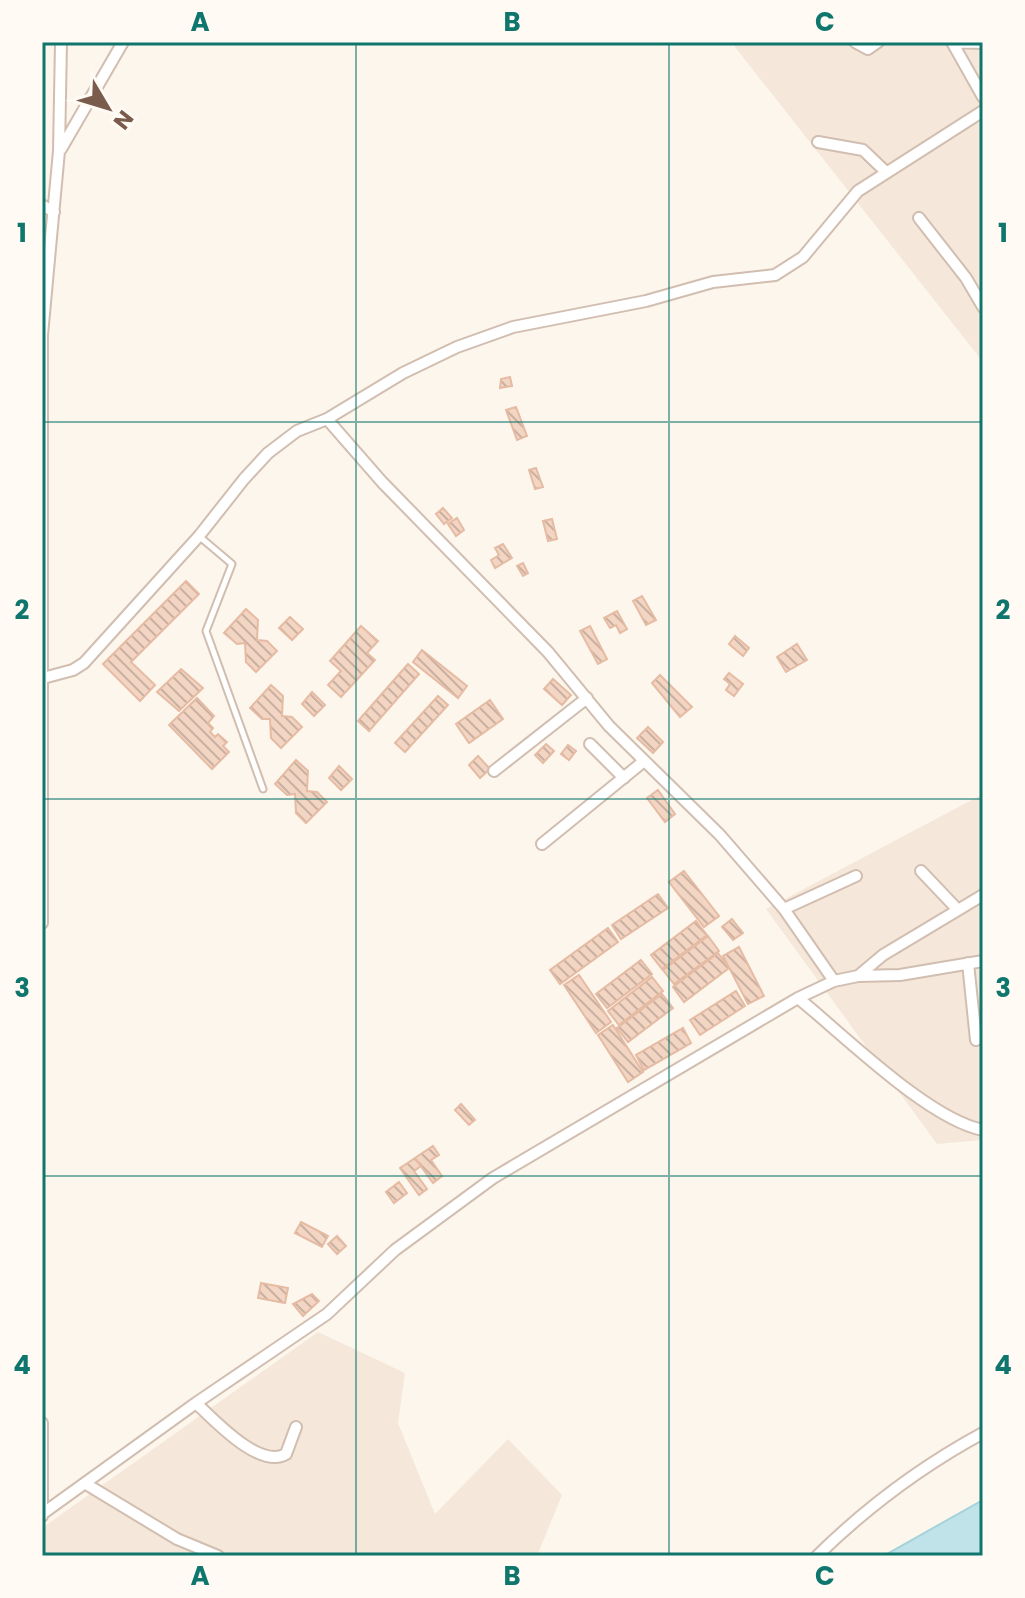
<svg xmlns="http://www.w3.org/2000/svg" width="1025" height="1598" font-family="Poppins,sans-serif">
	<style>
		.residential { fill: #f5e8da }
		.water { fill: #bfe3e8; stroke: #a5d3da; stroke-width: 2 }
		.building { fill: url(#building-back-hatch); stroke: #e6bba3; stroke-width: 2 }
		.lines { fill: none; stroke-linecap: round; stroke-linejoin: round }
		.service-casing { stroke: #d1beb0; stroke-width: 9 }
		.minor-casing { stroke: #d1beb0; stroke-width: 14 }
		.service { stroke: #fff; stroke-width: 5 }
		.minor { stroke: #fff; stroke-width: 10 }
		.grid { fill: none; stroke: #0f766e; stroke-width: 2; stroke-opacity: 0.55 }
		.neatline { fill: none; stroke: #0f766e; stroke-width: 3 }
		.grid-label { font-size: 26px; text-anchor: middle; font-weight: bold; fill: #0f766e }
	</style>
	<defs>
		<pattern id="building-back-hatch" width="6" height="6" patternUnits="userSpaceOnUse" patternTransform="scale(2)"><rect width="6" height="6" fill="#f3d5c3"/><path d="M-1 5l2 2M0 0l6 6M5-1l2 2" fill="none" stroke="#cab0a1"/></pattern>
	</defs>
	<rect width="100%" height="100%" fill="#fdf6ec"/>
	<path class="residential" d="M731,42H983V362Z
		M983,794V1140L937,1144L766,909Z
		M318,1332L405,1373L398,1423L435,1514L508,1439L562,1495L537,1556L42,1554V1528Z"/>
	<path class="water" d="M983,1500V1556H883L885,1555Z"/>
	<path class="building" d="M510,377L512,386L500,388L501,379Z
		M516,407L527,436L517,440L506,410Z
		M536,468L543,487L535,489L529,470Z
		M443,508L452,518L444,524L436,514Z
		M457,518L464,530L456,536L448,524Z
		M552,519L557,539L548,541L543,521Z
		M503,544L512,558L495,568L491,560L499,555L495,548Z
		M523,563L528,573L523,576L517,566Z
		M186,581L199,594L131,662L155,685L140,701L103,664Z
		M642,596L656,620L646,625L633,601Z
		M246,609L258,620L257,640L267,641L277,651L256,672L246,662L245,643L237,644L224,633Z
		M617,611L627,629L620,633L616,625L610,628L604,618Z
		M290,617L303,629L292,640L279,628Z
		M361,626L378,641L367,653L375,660L341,697L328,685L341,671L330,661Z
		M590,626L607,659L598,664L580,631Z
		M735,636L749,648L743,656L729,644Z
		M797,644L807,660L786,672L777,657Z
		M422,650L467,686L458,698L413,662Z
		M408,664L419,674L369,731L358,721Z
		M181,669L203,688L179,711L157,692Z
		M729,673L743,684L734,696L726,690L730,684L724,679Z
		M660,675L692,707L680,717L652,683Z
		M553,679L571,695L562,705L544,689Z
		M271,685L283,696L282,716L292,717L302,727L281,748L271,738L270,719H262L250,708Z
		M312,692L325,705L314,716L302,704Z
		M438,696L448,705L405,752L395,743Z
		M197,698L214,716L208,723L213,728L210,732L215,737L218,734L227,742L223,746L229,752L212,769L169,725Z
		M490,700L503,719L469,743L456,724Z
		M648,727L663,742L653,753L637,738Z
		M546,744L554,751L543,763L535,755Z
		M568,745L576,751L569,760L561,754Z
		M478,756L490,769L480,778L469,765Z
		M296,760L308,771L307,791L317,792L327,802L306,823L296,813L295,794L287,795L275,784Z
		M339,766L352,779L341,790L329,778Z
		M658,790L675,814L665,822L647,798Z
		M684,871L719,916L704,927L669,882Z
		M658,894L668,908L621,939L612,925Z
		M732,919L743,933L733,940L722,927Z
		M696,921L707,935L662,969L651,955Z
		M608,928L618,942L560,984L550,970Z
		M708,936L719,951L674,984L663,970Z
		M739,947L764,996L748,1004L723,956Z
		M718,953L729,968L684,1002L673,987Z
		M641,960L652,974L607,1008L596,994Z
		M579,975L611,1022L596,1033L564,985Z
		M652,977L663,991L619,1025L608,1011Z
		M736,991L745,1006L700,1035L690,1020Z
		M662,994L673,1008L628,1042L617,1028Z
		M613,1025L643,1072L628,1082L598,1035Z
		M683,1028L691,1043L644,1070L636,1055Z
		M461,1104L475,1120L469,1125L455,1110Z
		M433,1146L439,1155L431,1160L442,1176L433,1183L415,1158Z
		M415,1158L421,1166L414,1171L427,1189L419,1195L400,1168Z
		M399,1182L407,1193L394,1203L386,1192Z
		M301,1222L328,1236L322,1247L295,1233Z
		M337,1236L346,1246L337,1254L328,1244Z
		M261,1283L288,1288L285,1303L258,1298Z
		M312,1294L319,1301L303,1316L293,1304Z"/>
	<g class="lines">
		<defs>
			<path id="service" d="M200,537L232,564L206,631L263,789"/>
			<path id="minor" d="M855,42L868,49L878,42
				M952,42L983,97
				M952,42L983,43
				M818,142L863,150L886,172
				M61,149L123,42
				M42,205L54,212
				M919,218L966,278L983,307
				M327,419L382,482L548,652L609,726L720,835L784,909L834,981
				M43,678L73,670L84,663L199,536L244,479L268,453L297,431L327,419L403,373L457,347L513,327L646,301L713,282L775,275L803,257L858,191L983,111
				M590,744L624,778
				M494,771L587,698
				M542,844L644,761
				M921,871L958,910
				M784,909L856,876
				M42,923V335L59,151L61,42
				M968,963L976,1040
				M858,976L883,955L983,895
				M798,998C845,1036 928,1119 983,1130
				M196,1403C213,1419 260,1470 286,1454L296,1427
				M42,1423V1516
				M86,1484L177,1539L218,1556
				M42,1514L196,1403L327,1314L395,1250L493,1178L798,998L834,981L858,976L900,975L983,961
				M817,1556C866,1508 922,1466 983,1433"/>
		</defs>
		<use href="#service" class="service-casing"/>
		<use href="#minor" class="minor-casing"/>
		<use href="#service" class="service"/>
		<use href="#minor" class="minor"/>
	</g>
	<path class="grid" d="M356,42V1556M669,42V1556M42,422H983M42,799H983M42,1176H983"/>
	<rect width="1025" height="1598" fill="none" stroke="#fffaf3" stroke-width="88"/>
	<g transform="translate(108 108) rotate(128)" stroke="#fffaf3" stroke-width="6" paint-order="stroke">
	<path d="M0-6L14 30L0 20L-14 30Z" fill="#7a5c4d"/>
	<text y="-12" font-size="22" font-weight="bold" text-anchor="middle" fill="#7a5c4d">N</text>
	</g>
	<rect x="44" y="44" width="937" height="1510" class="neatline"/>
	<g class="grid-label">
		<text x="200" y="31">A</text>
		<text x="512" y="31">B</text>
		<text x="825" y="31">C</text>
		<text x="22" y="242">1</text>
		<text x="1003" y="242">1</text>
		<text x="22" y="619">2</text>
		<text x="1003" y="619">2</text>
		<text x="22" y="997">3</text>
		<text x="1003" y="997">3</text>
		<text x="22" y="1374">4</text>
		<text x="1003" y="1374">4</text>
		<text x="200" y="1585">A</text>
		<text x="512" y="1585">B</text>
		<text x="825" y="1585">C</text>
	</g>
</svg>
